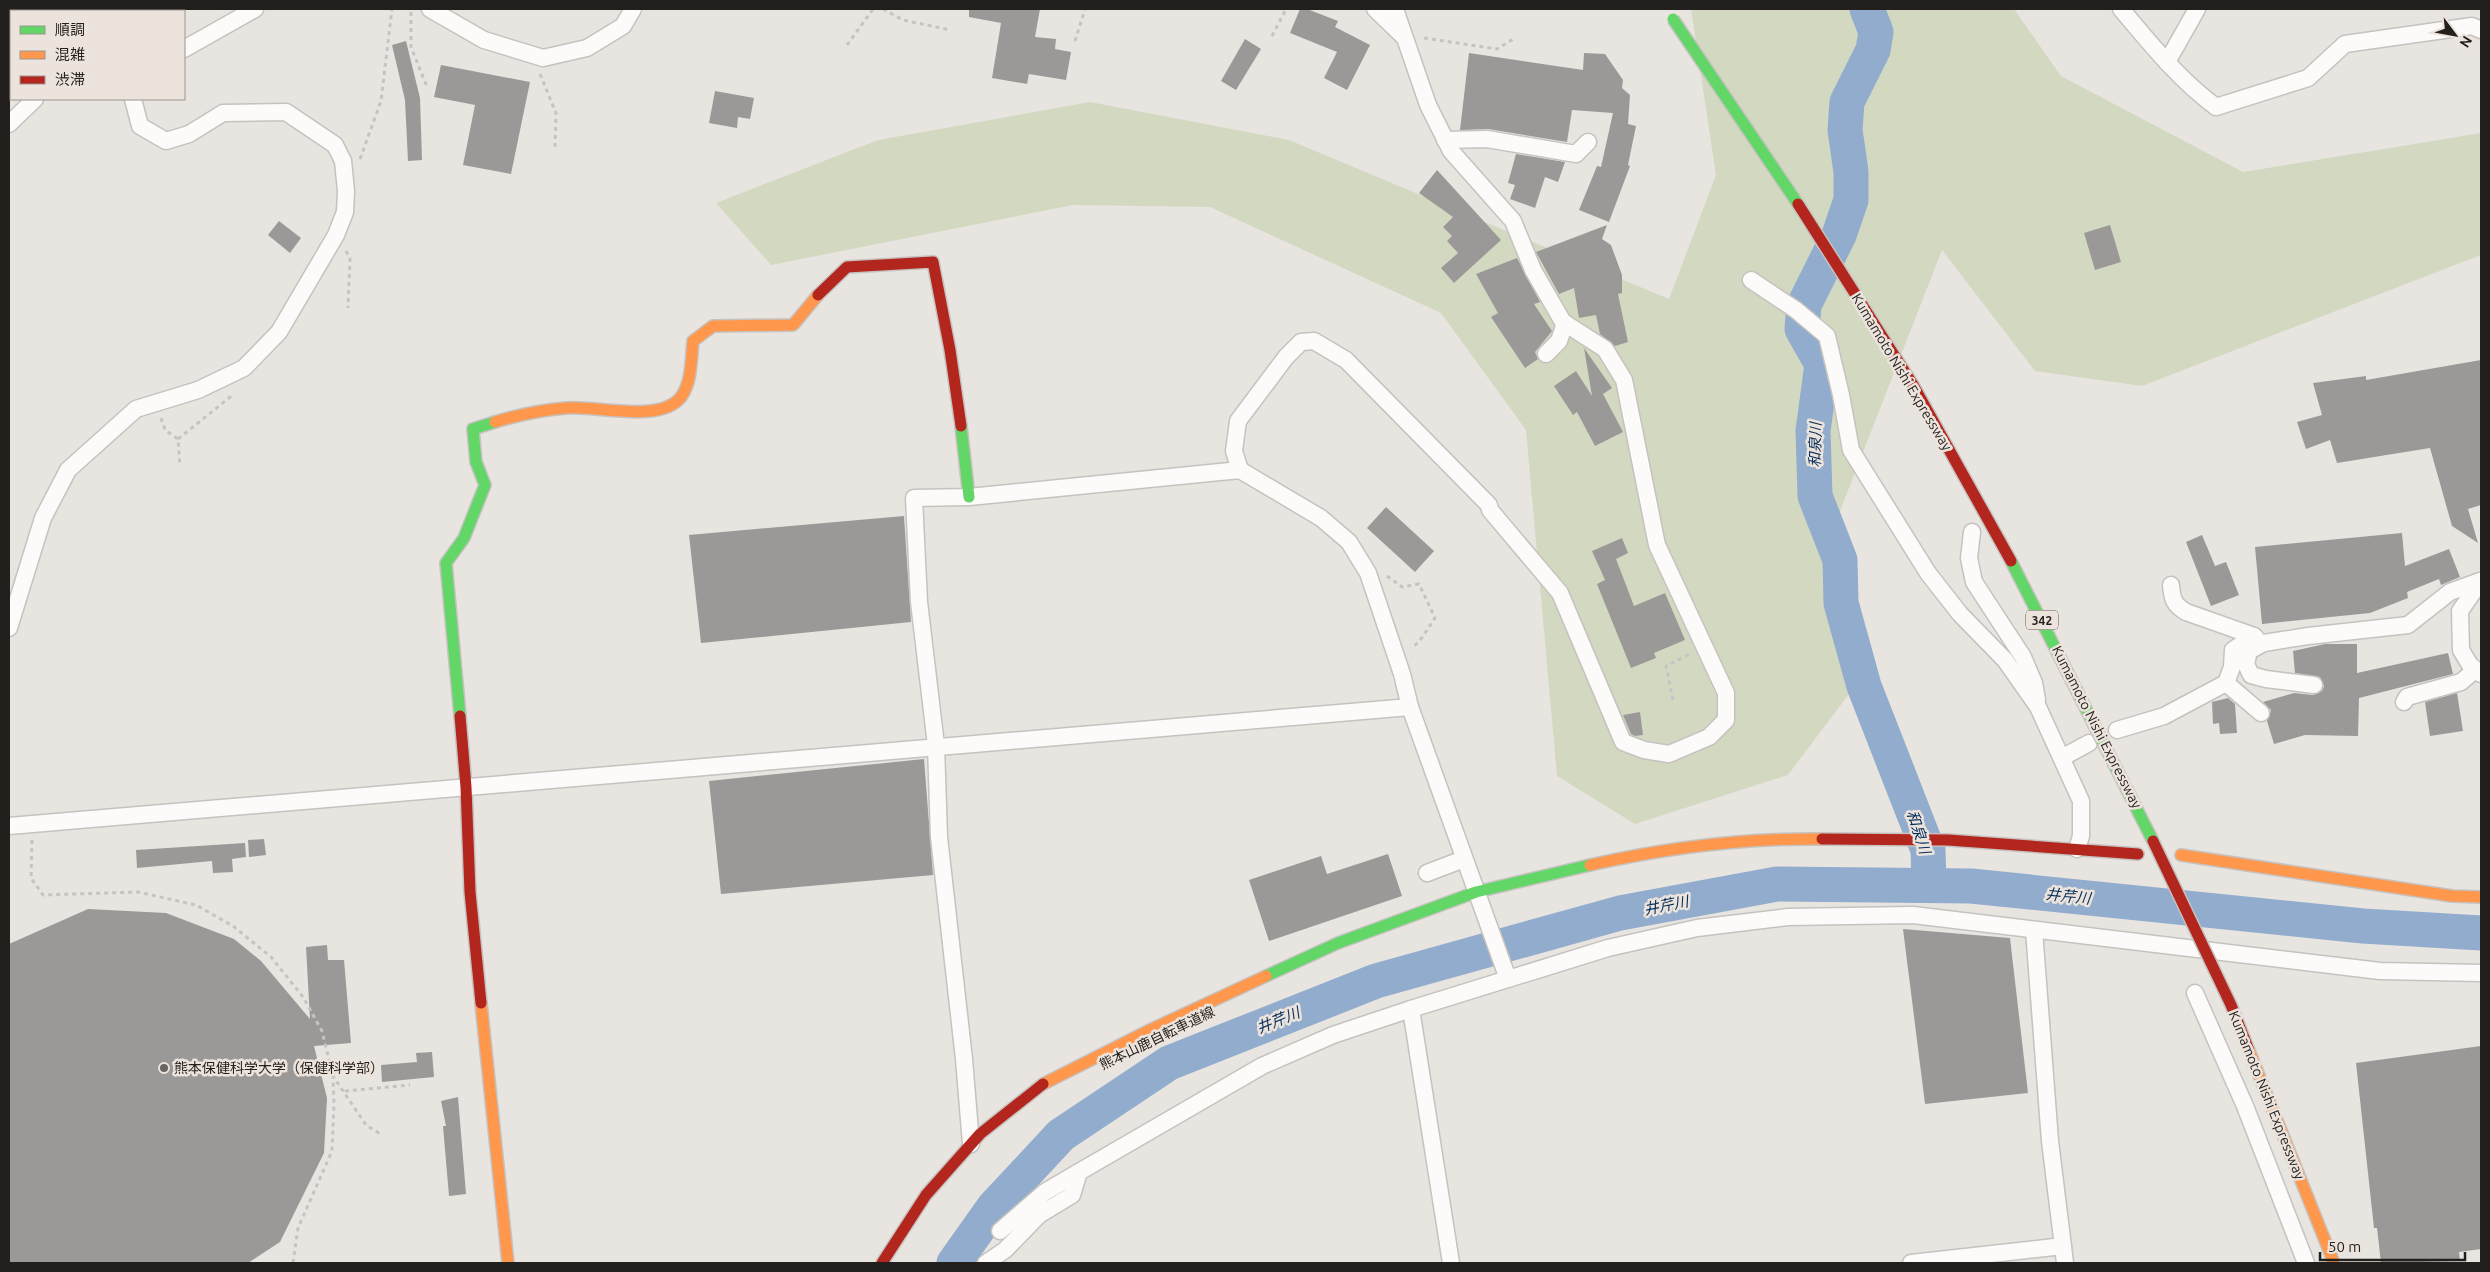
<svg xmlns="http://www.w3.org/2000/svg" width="2490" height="1272" viewBox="0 0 2490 1272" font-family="Ubuntu,'Noto Sans JP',sans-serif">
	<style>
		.green { fill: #d3d9c1 }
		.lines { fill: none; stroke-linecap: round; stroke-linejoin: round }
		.river { stroke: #91accd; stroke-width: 35 }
		.building { fill: #9b9998 }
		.street-casing { stroke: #c5c2bf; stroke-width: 19 }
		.fast-casing { stroke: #c5c2bf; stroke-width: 14 }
		.slow-casing { stroke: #c5c2bf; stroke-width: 14 }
		.jam-casing { stroke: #c5c2bf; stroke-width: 14 }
		.path { stroke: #c6c4c3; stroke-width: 3; stroke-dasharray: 4 4; stroke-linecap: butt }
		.street { stroke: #fcfbfa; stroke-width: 16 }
		.fast { stroke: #63d668; stroke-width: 11 }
		.slow { stroke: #ff974d; stroke-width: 11 }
		.jam { stroke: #b3261e; stroke-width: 11 }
		.fast-bridge-casing { stroke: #c5c2bf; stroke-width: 14; stroke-linecap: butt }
		.slow-bridge-casing { stroke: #c5c2bf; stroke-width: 14; stroke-linecap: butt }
		.jam-bridge-casing { stroke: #c5c2bf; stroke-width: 14; stroke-linecap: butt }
		.fast-bridge { stroke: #63d668; stroke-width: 11 }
		.slow-bridge { stroke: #ff974d; stroke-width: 11 }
		.jam-bridge { stroke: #b3261e; stroke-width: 11 }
		.poi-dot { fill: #676461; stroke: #ece3dc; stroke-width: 2 }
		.labels { text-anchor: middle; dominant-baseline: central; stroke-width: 5; stroke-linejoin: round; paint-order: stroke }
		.shield { fill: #ece3dc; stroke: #5f5a56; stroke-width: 1 }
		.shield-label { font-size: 12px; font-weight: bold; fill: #221f1c }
		.street-label { font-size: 14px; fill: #221f1c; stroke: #ece3dc }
		.poi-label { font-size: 14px; fill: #221f1c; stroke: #ece3dc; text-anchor: start }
		.water-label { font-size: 15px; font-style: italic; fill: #022d5a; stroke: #ece3dc }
	</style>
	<rect width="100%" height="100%" fill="#e8e4e0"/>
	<polygon class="green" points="1691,9 2014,9 2061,76 2243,172 2481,133 2481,255 2142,386 2035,371 1942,250 1824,552 1855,686 1788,775 1635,824 1557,776 1526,430 1441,313 1210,207 1073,205 771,265 716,203 878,140 1090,102 1289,140 1669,299 1716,175"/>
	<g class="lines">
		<g class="river">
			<polyline points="1867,9 1876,32 1873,50 1847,102 1845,130 1851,172 1851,200 1839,235 1804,305 1802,329 1822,364 1813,431 1815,496 1840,560 1841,603 1864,686 1928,850 1929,885"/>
			<polyline points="954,1263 993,1208 1061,1135 1169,1063 1376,981 1620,913 1777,884 1971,886 2363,926 2481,933"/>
		</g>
	</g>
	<g class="building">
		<polygon points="969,9 1040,9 1035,37 1056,39 1055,49 1071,52 1066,80 1029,74 1027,84 992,78 1001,23 969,17"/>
		<polygon points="1300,9 1307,9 1338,21 1335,27 1370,45 1347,90 1324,78 1337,52 1290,33"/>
		<polygon points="1245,39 1261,49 1236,90 1221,81"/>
		<polygon points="406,41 420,98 422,160 408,161 405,100 392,45"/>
		<polygon points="1469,53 1583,70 1584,53 1605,54 1623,80 1622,88 1630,95 1628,124 1636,126 1628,165 1630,166 1609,222 1579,210 1597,166 1601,167 1613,113 1572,110 1567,142 1488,129 1460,130"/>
		<polygon points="441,65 530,82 511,174 463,165 475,105 434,97"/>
		<polygon points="715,91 754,98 750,119 738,117 737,128 709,123"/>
		<polygon points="1516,154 1565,162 1558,182 1545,177 1535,208 1510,199 1515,185 1508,183"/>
		<polygon points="1437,170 1501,240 1454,283 1441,268 1458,253 1447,241 1452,236 1443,227 1453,217 1419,193"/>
		<polygon points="279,221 301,238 290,253 268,235"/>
		<polygon points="1607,225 1602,239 1611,245 1622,275 1622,293 1618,294 1628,342 1615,346 1600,334 1596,315 1579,318 1574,288 1559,294 1536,252"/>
		<polygon points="2110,225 2121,262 2095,270 2084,233"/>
		<polygon points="1517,258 1540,302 1534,304 1552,331 1535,352 1538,359 1525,368 1491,317 1498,313 1476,274"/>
		<polygon points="1584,348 1612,388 1603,394 1623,432 1595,446 1577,412 1573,415 1554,386 1576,371 1592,396"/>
		<polygon points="2481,360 2481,505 2468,509 2478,543 2452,526 2430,448 2337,463 2330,440 2306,449 2297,422 2322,415 2313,383 2366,376 2366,380"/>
		<polygon points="1386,507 1434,551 1415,572 1367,528"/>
		<polygon points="904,516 911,622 701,643 689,535"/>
		<polygon points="2402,533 2405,566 2449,549 2460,577 2441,585 2439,579 2407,592 2408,598 2370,613 2262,624 2255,547"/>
		<polygon points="2202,535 2215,566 2226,562 2239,595 2211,606 2186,542"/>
		<polygon points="1622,538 1628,553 1616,559 1634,606 1665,593 1685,640 1654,653 1656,658 1631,668 1597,584 1605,580 1592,551"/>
		<polygon points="2325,644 2357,644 2357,673 2448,653 2453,674 2359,698 2358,736 2305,735 2274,744 2267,721 2271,710 2263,702 2294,693 2313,695 2322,691 2324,686 2320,677 2295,673 2293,651"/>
		<polygon points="2457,693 2463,731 2430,736 2425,702"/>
		<polygon points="2228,698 2235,704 2237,733 2220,734 2219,723 2213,724 2212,702"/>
		<polygon points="1640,712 1643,735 1635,736 1631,734 1623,715"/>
		<polygon points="924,759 933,875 721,894 709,781"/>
		<polygon points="264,839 266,855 249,857 248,840"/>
		<polygon points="245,843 246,857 232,859 233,872 213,873 212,861 137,868 136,850"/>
		<polygon points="1388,854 1402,896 1269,941 1249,880 1321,856 1327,874"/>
		<polygon points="88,909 166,913 234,939 261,961 310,1019 306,947 327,945 328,960 344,960 351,1043 314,1046 327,1098 324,1153 280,1242 248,1263 9,1263 9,944"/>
		<polygon points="1903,929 2010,938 2028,1093 1925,1104"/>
		<polygon points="2481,1046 2481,1249 2459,1252 2460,1261 2381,1263 2377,1228 2374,1228 2356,1063"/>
		<polygon points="432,1052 434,1077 382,1082 381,1065 417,1062 416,1053"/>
		<polygon points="458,1097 466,1194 449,1196 443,1126 446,1126 441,1101"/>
	</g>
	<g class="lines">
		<defs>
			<g id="street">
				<polyline points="430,9 484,40 543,58 587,48 623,26 633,9"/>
				<polyline points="1375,9 1404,37"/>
				<path d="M 2121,9 C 2150,43 2179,80 2216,107 L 2308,78 L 2345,44 L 2472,26 L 2481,30"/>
				<polyline points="94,11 95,9"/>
				<polyline points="184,49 255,9"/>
				<polyline points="2167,62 2197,9"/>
				<polyline points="9,124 35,99"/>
				<polyline points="1445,140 1487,139 1576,154 1588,142"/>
				<polyline points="1751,280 1796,310 1827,336 1841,395 1851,450 1928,573 1960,614 2005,660 2038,707 2081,801 2081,836 2077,849"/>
				<polyline points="1546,354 1559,341 1565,323"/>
				<polyline points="1240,470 1234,451 1238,421 1286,357 1301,342 1314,341 1346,360 1489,505 1490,510 1560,593 1623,742 1644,750 1669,754 1709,737 1726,720 1726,693 1657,545 1624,380 1605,349 1563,322 1533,270 1513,221 1451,151 1428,105 1395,9"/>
				<polyline points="1972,532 1969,558 1974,582 2023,657 2034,683 2037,700"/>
				<polyline points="2481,581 2460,611 2461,650 2470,665 2481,674"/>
				<path d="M 2171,585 C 2172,599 2174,605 2186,612 L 2254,636"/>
				<polyline points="9,628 43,518 68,470 136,409 198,390 244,368 279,332 336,235 345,212 346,191 343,161 335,145 286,112 223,113 189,134 166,141 140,126 133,99"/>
				<polyline points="2226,683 2261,713"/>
				<polyline points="2314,685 2266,679 2251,675 2246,664 2249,651 2264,643 2308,636 2408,625 2450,592 2480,581"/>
				<polyline points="2404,702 2407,697 2461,682 2475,670"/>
				<polyline points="2117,730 2164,716 2226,683 2232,667 2233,650 2254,636 2256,638"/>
				<polyline points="2063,757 2089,743"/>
				<polyline points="9,826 1410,707"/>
				<polyline points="1427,873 1464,859"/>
				<polyline points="2034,930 2050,1141 2065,1263"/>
				<polyline points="2195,993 2245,1106 2306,1263"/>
				<polyline points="971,1144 964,1059 939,837 936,745 919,602 914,498 969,497 1240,470 1321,518 1349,542 1368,573 1402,674 1410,707 1508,979"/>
				<polyline points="1000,1231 1045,1192 1079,1172"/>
				<polyline points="986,1263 1005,1250 1039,1215 1072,1195 1079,1172 1262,1066 1333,1035 1411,1009"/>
				<polyline points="1451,1263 1411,1009 1608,948 1697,928 1788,917 1913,915 2380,971 2481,973"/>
				<polyline points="1911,1263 2063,1246"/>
			</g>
			<g id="fast">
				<polyline points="961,426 969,497"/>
				<polyline points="460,716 446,563 464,538 485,485 476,462 473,429 495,422"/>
				<polyline points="1266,976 1338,943 1476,892 1590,865"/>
			</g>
			<g id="slow">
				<path d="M 495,422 C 518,415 542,410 566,408 C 596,405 660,424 681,397 C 692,382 691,359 693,341 L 713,326 L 793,325 L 818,295"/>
				<polyline points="2181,855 2452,896 2481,897"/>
				<path d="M 1590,865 C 1665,848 1745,838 1822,839"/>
				<polyline points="481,1003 508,1263"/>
				<polyline points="1043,1084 1152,1029 1266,976"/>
			</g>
			<g id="jam">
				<polyline points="818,295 847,267 933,262 950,350 961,426"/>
				<polyline points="460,716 466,787 470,892 481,1003"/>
				<polyline points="1822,839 1948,840 2138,854"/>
				<polyline points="882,1263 926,1195 980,1134 1043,1084"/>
			</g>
		</defs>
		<use href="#street" class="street-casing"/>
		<use href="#fast" class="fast-casing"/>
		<use href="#slow" class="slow-casing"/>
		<use href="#jam" class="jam-casing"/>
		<g class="path">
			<polyline points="883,9 903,20 950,30"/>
			<polyline points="411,12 411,47 427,87"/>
			<polyline points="1272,36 1286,9"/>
			<polyline points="1424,38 1497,49 1515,38"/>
			<polyline points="1075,41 1085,9"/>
			<polyline points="847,45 873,9"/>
			<polyline points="540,74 556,113 555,148"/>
			<polyline points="360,159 381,101 392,9"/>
			<polyline points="346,251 350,258 348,308"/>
			<polyline points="161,418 165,430 178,439 180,466"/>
			<polyline points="178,439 234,394"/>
			<polyline points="1387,576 1402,587 1419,584 1435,618 1419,642 1411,648"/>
			<polyline points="1673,700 1666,666 1690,654"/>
			<polyline points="32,840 31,878 43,895 138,892 196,905 233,926 271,957 303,997 322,1031 333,1076 366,1125 382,1135"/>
			<polyline points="345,1091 410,1085"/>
			<polyline points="293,1263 298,1228 332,1151 334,1104 333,1077"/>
		</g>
		<use href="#street" class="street"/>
		<use href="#fast" class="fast"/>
		<use href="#slow" class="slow"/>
		<use href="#jam" class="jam"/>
		<defs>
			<g id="fast-bridge">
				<polyline points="1673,19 1798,204"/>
				<polyline points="2011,561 2153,841"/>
			</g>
			<polyline id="slow-bridge" points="2248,1048 2334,1263"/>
			<g id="jam-bridge">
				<polyline points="1798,204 1913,385 2011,561"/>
				<polyline points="2153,841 2231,1005 2248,1048"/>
			</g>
		</defs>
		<use href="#fast-bridge" class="fast-bridge-casing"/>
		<use href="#slow-bridge" class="slow-bridge-casing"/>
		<use href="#jam-bridge" class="jam-bridge-casing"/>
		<use href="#fast-bridge" class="fast-bridge"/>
		<use href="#slow-bridge" class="slow-bridge"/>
		<use href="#jam-bridge" class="jam-bridge"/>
	</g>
	<circle class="poi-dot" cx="164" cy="1068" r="5"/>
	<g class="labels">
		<rect class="shield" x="2026" y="610.5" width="32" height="19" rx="4"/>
		<g class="shield-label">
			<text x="2042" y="620">342</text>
		</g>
		<g class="street-label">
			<text transform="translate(1902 372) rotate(59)">Kumamoto Nishi Expressway</text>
			<text transform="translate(2097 727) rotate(63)">Kumamoto Nishi Expressway</text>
			<text transform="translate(1157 1038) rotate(-26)">熊本山鹿自転車道線</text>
			<text transform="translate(2267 1095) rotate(68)">Kumamoto Nishi Expressway</text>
		</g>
		<g class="poi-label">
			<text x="174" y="1068">熊本保健科学大学（保健科学部）</text>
		</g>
		<g class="water-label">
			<text transform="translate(1815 445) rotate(-89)">和泉川</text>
			<text transform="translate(1919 832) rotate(72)">和泉川</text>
			<text transform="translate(2068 896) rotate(6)">井芹川</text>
			<text transform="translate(1666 905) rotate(-11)">井芹川</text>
			<text transform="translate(1278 1020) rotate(-22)">井芹川</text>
		</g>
	</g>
	<rect width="2490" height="1272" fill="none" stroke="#221f1c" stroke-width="20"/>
	<rect x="10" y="10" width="175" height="90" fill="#ece3dc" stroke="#9b958f"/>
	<rect x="20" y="26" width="25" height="8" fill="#63d668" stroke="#9b958f"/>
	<text x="55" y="35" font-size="15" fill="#221f1c">順調</text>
	<rect x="20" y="51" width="25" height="8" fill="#ff974d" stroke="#9b958f"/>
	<text x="55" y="60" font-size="15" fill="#221f1c">混雑</text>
	<rect x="20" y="76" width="25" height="8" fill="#b3261e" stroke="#9b958f"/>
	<text x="55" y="85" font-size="15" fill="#221f1c">渋滞</text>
	<g transform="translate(2455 35) rotate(122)" stroke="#ece3dc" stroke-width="4" paint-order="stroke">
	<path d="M0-4L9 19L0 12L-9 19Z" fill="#221f1c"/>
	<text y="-8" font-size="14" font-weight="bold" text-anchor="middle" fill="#221f1c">N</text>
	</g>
	<path d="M2320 1252v8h145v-8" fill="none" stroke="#221f1c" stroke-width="2.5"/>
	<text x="2328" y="1252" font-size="15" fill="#221f1c" stroke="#ece3dc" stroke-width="4" paint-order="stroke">50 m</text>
</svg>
